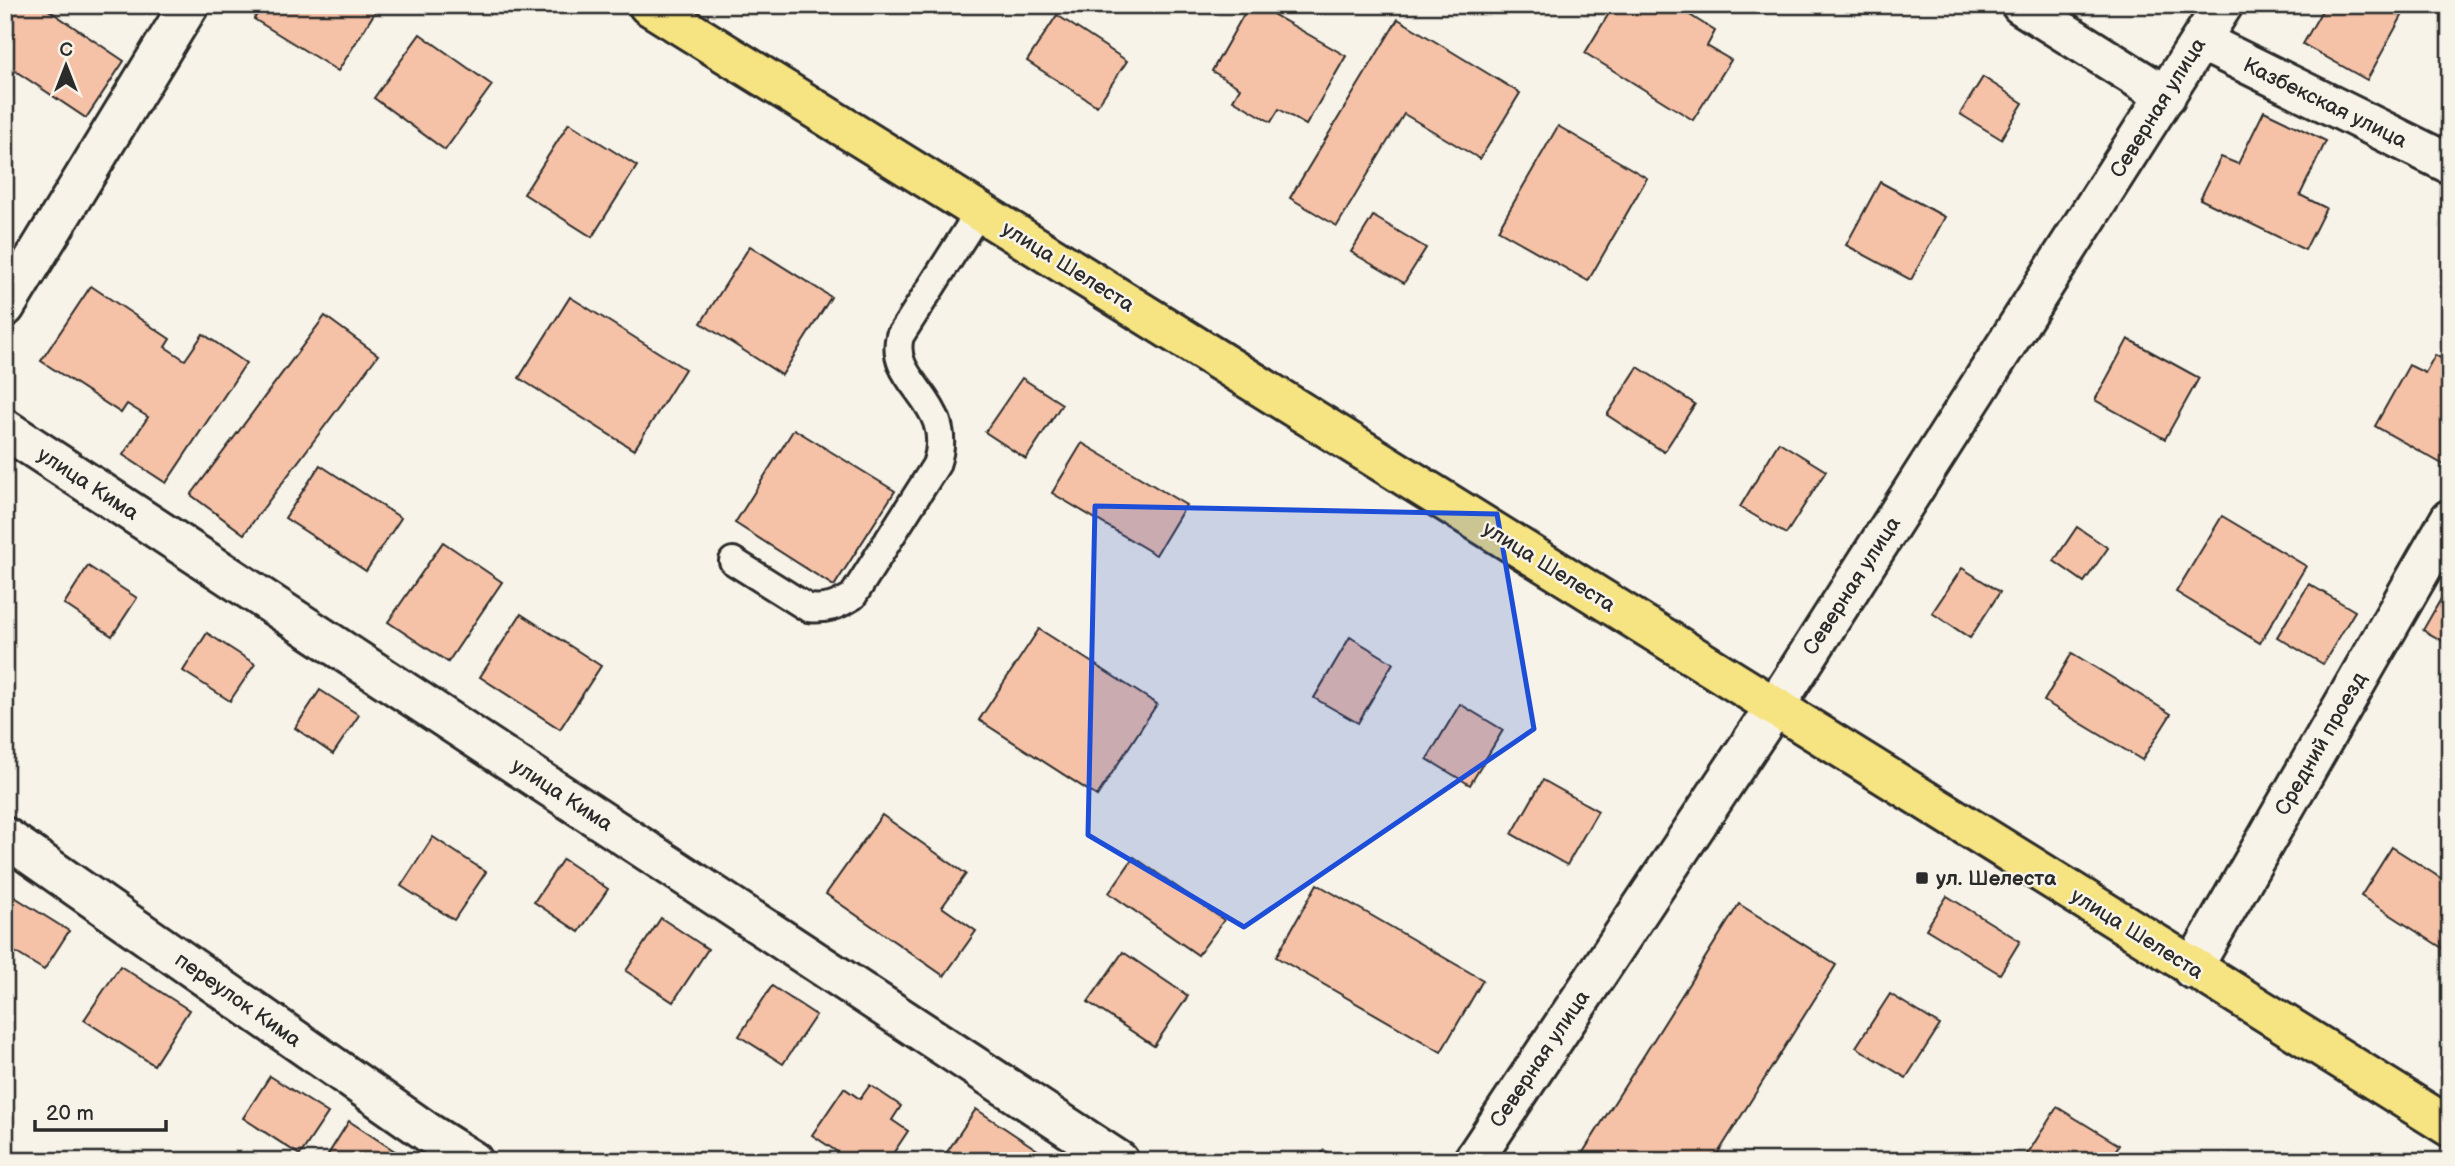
<svg xmlns="http://www.w3.org/2000/svg" width="2455" height="1166" viewBox="0 0 2455 1166" font-family="'Balsamiq Sans',sans-serif">
	<style>
		.building { fill: #f6c2a7; stroke: #2b2b2b; stroke-width: 2 }
		.lines { fill: none; stroke-linecap: round; stroke-linejoin: round }
		.service-casing { stroke: #2b2b2b; stroke-width: 32 }
		.minor-casing { stroke: #2b2b2b; stroke-width: 44 }
		.primary-casing { stroke: #2b2b2b; stroke-width: 44 }
		.service { stroke: #f7f3e8; stroke-width: 26 }
		.minor { stroke: #f7f3e8; stroke-width: 38 }
		.primary { stroke: #f6e381; stroke-width: 38 }
		.marked { fill: #1d4ed8; fill-opacity: 0.2; stroke: #1d4ed8; stroke-width: 5; stroke-linejoin: round }
		.poi-dot { fill: #2b2b2b; stroke: #f7f3e8; stroke-width: 2.5 }
		.labels { text-anchor: middle; dominant-baseline: central; stroke-width: 5; stroke-linejoin: round; paint-order: stroke }
		.street-label { font-size: 21px; fill: #2b2b2b; stroke: #f7f3e8 }
		.poi-label { font-size: 21px; font-weight: bold; fill: #2b2b2b; stroke: #f7f3e8; text-anchor: start }
	</style>
	<rect width="100%" height="100%" fill="#f7f3e8"/>
	<filter id="ink" filterUnits="userSpaceOnUse"><feTurbulence type="fractalNoise" baseFrequency=".0143" numOctaves="2"/><feDisplacementMap in="SourceGraphic" scale="14" xChannelSelector="R" yChannelSelector="G"/><feConvolveMatrix kernelMatrix="1 2 1 2 8 2 1 2 1" color-interpolation-filters="sRGB"/></filter>
	<g filter="url(#ink)">
		<g class="building">
			<polygon points="5,5 41,5 124,61 86,118 5,64"/>
			<polygon points="263,5 370,5 377,9 338,71 254,19"/>
			<polygon points="1249,5 1257,5 1346,56 1306,125 1279,109 1271,122 1233,100 1240,88 1212,71"/>
			<polygon points="1614,5 1674,5 1715,31 1707,46 1731,60 1693,120 1585,53"/>
			<polygon points="2325,5 2408,5 2367,80 2303,44"/>
			<polygon points="1057,15 1127,61 1097,106 1027,61"/>
			<polygon points="1398,19 1520,93 1480,159 1404,114 1337,226 1290,198"/>
			<polygon points="420,34 492,85 445,150 374,98"/>
			<polygon points="1983,77 2023,103 2001,139 1960,114"/>
			<polygon points="2264,111 2326,141 2300,195 2326,208 2305,250 2200,199 2221,157 2238,164"/>
			<polygon points="569,123 637,166 592,237 524,194"/>
			<polygon points="1558,126 1647,178 1588,281 1498,230"/>
			<polygon points="1880,182 1945,217 1911,280 1846,245"/>
			<polygon points="1373,216 1426,248 1404,283 1351,252"/>
			<polygon points="750,246 831,297 782,375 701,323"/>
			<polygon points="91,286 170,339 165,347 185,360 203,334 246,363 166,483 123,455 148,417 127,404 121,413 41,361"/>
			<polygon points="570,297 685,369 634,450 519,378"/>
			<polygon points="325,316 378,355 244,534 191,495"/>
			<polygon points="2128,339 2199,378 2165,439 2095,400"/>
			<polygon points="2435,355 2450,363 2450,455 2444,465 2375,426 2409,365 2425,373"/>
			<polygon points="1638,367 1695,404 1664,452 1607,415"/>
			<polygon points="1022,378 1062,404 1026,459 985,432"/>
			<polygon points="794,429 895,491 834,586 735,523"/>
			<polygon points="1779,442 1826,471 1786,534 1740,507"/>
			<polygon points="1082,443 1186,505 1156,555 1052,493"/>
			<polygon points="320,465 401,518 366,571 285,518"/>
			<polygon points="2222,516 2306,566 2260,643 2176,592"/>
			<polygon points="2077,527 2108,548 2084,582 2054,561"/>
			<polygon points="443,542 502,582 448,662 388,622"/>
			<polygon points="88,566 137,598 112,636 64,604"/>
			<polygon points="1962,568 2000,592 1970,638 1932,613"/>
			<polygon points="2309,584 2355,611 2323,664 2277,637"/>
			<polygon points="2449,585 2450,586 2450,645 2423,630"/>
			<polygon points="521,614 601,666 560,729 480,677"/>
			<polygon points="1039,629 1157,704 1097,796 979,720"/>
			<polygon points="207,633 255,664 230,701 183,671"/>
			<polygon points="1350,637 1393,663 1358,723 1314,698"/>
			<polygon points="2072,653 2171,714 2142,760 2044,701"/>
			<polygon points="320,690 359,715 333,754 295,728"/>
			<polygon points="1460,704 1503,730 1470,785 1427,759"/>
			<polygon points="1543,780 1598,811 1567,865 1512,834"/>
			<polygon points="882,815 966,874 942,907 976,931 944,976 826,894"/>
			<polygon points="433,837 486,872 454,920 401,886"/>
			<polygon points="2392,847 2450,884 2450,953 2361,896"/>
			<polygon points="1134,857 1224,920 1198,955 1109,893"/>
			<polygon points="563,859 608,889 579,932 534,902"/>
			<polygon points="1317,884 1483,980 1441,1052 1276,957"/>
			<polygon points="5,891 69,931 44,970 5,946"/>
			<polygon points="1947,896 2020,941 2000,974 1926,929"/>
			<polygon points="1739,904 1836,965 1713,1161 1593,1161 1582,1154"/>
			<polygon points="661,918 708,949 673,1002 626,971"/>
			<polygon points="1123,952 1188,996 1154,1046 1088,1002"/>
			<polygon points="120,966 189,1010 154,1065 84,1020"/>
			<polygon points="772,986 816,1015 783,1064 739,1036"/>
			<polygon points="1890,994 1940,1025 1906,1078 1856,1047"/>
			<polygon points="270,1076 328,1113 300,1155 243,1118"/>
			<polygon points="870,1085 901,1106 892,1120 908,1131 888,1161 851,1161 812,1135 844,1088 860,1099"/>
			<polygon points="2057,1107 2119,1145 2109,1161 2023,1161"/>
			<polygon points="976,1109 1054,1161 947,1161 943,1158"/>
			<polygon points="349,1121 410,1161 324,1161"/>
			<polygon points="1324,1150 1341,1161 1316,1161"/>
		</g>
		<g class="lines">
			<defs>
				<path id="service" d="M 733,561 L 808,608 C 827,610 837,606 853,596 L 936,465 C 958,401 887,384 900,336 L 979,212"/>
				<g id="minor">
					<polyline points="2021,5 2166,96"/>
					<polyline points="2201,41 2450,164"/>
					<polyline points="5,307 189,5"/>
					<polyline points="5,429 1119,1161"/>
					<polyline points="5,837 430,1134 473,1161"/>
					<polyline points="2192,969 2450,519"/>
					<polyline points="1473,1161 1774,708 2223,5"/>
				</g>
				<polyline id="primary" points="648,5 2450,1127"/>
			</defs>
			<use href="#service" class="service-casing"/>
			<use href="#minor" class="minor-casing"/>
			<use href="#primary" class="primary-casing"/>
			<use href="#service" class="service"/>
			<use href="#minor" class="minor"/>
			<use href="#primary" class="primary"/>
		</g>
	</g>
	<path class="marked" d="M 1095,506 L 1497,514 L 1534,729 L 1244,927 L 1088,835 Z"/>
	<rect class="poi-dot" x="1915" y="871" width="14" height="14" rx="3.5"/>
	<g class="labels">
		<g class="street-label">
			<text transform="translate(2325 103) rotate(26)">Казбекская улица</text>
			<text transform="translate(2158 108) rotate(-58)">Северная улица</text>
			<text transform="translate(1068 267) rotate(32)">улица Шелеста</text>
			<text transform="translate(88 484) rotate(33)">улица Кима</text>
			<text transform="translate(1549 567) rotate(32)">улица Шелеста</text>
			<text transform="translate(1852 586) rotate(-57)">Северная улица</text>
			<text transform="translate(2321 744) rotate(-60)">Средний проезд</text>
			<text transform="translate(562 795) rotate(33)">улица Кима</text>
			<text transform="translate(2137 934) rotate(32)">улица Шелеста</text>
			<text transform="translate(238 1000) rotate(35)">переулок Кима</text>
			<text transform="translate(1540 1059) rotate(-56)">Северная улица</text>
		</g>
		<g class="poi-label">
			<text x="1936" y="878">ул. Шелеста</text>
		</g>
	</g>
	<rect width="2455" height="1166" fill="none" stroke="#f7f3e8" stroke-width="28"/>
	<rect x="14" y="14" width="2427" height="1138" fill="none" stroke="#2b2b2b" stroke-width="2.5" filter="url(#ink)"/>
	<g transform="translate(66 66)" stroke="#f7f3e8" stroke-width="5" paint-order="stroke">
	<path d="M0-5L12 26L0 18L-12 26Z" fill="#2b2b2b"/>
	<text y="-10" font-size="19" font-weight="bold" text-anchor="middle" fill="#2b2b2b">С</text>
	</g>
	<path d="M35 1120v10h131v-10" fill="none" stroke="#2b2b2b" stroke-width="3.5"/>
	<text x="46" y="1120" font-size="21" fill="#2b2b2b" stroke="#f7f3e8" stroke-width="5" paint-order="stroke">20 m</text>
</svg>
